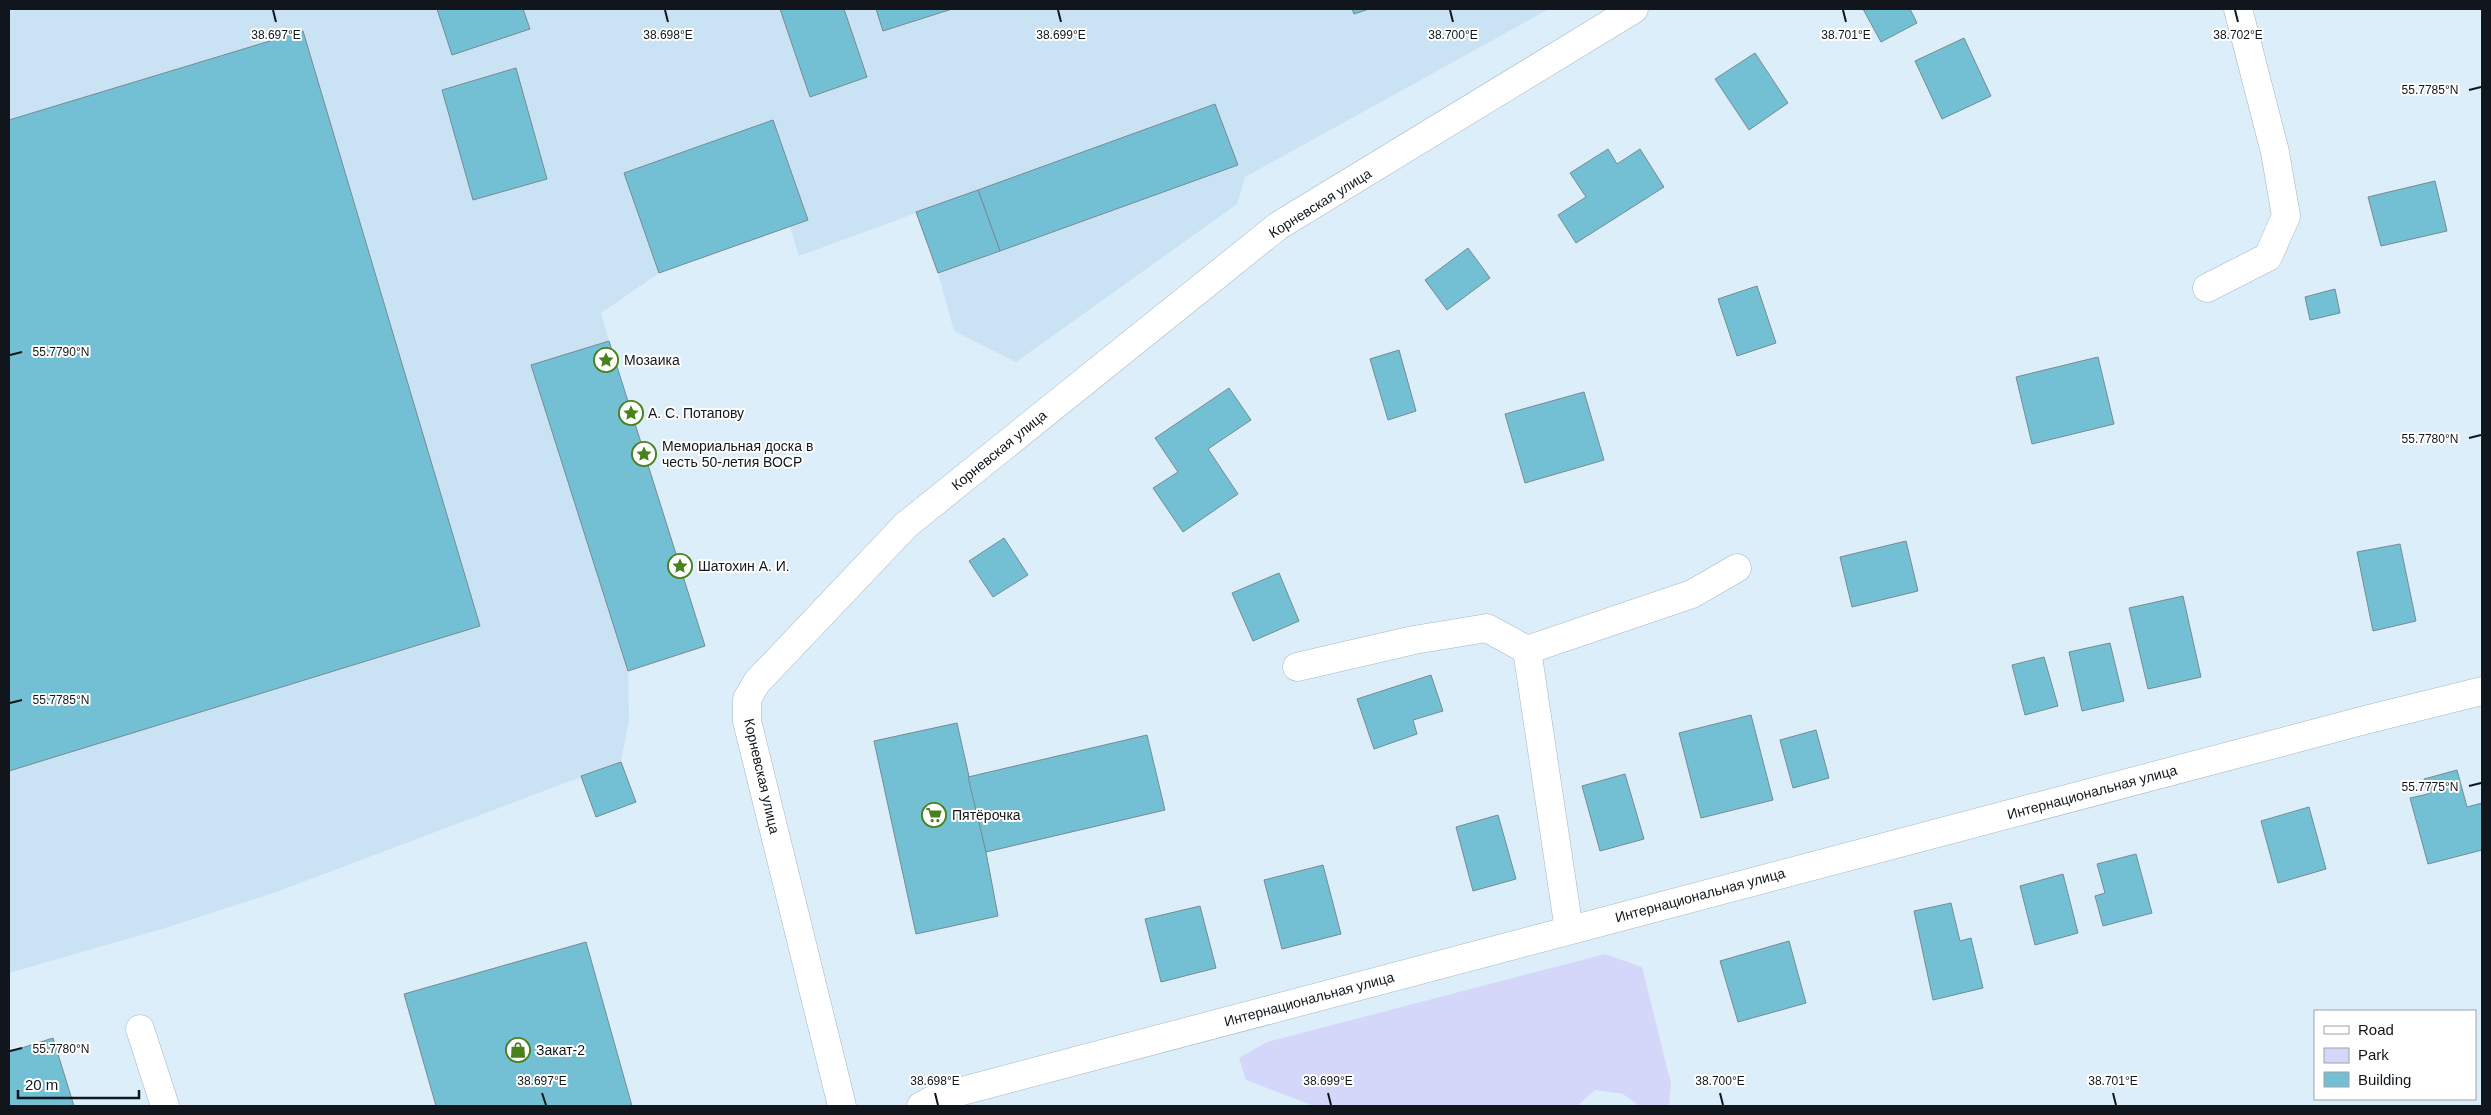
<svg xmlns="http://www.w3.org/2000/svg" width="2491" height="1115" viewBox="0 0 2491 1115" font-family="Helvetica,sans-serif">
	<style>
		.built { fill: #c9e2f4 }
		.green { fill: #d4d7fa }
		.building { fill: #73c0d5; stroke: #768b91 }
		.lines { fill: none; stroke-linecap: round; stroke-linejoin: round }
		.minor-casing { stroke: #a5b6c2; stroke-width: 29 }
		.minor { stroke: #fff; stroke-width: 28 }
		.ticks { fill: none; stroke: #10161b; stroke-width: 2 }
		.labels { text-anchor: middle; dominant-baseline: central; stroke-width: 4; stroke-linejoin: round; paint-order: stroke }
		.street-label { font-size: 14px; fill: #10161b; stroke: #fff }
		.poi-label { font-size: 14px; fill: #10161b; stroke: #fff; text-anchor: start }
		.ticks-label { font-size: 12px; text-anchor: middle; fill: #10161b; stroke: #fff; stroke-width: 4; stroke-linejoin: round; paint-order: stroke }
	</style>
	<rect width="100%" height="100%" fill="#ddeefb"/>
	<polygon class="built" points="9,9 1549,9 1245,177 1237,204 1016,362 954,331 938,273 916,213 799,256 790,227 659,273 601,313 609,341 628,671 629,720 621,762 636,802 596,817 581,777 276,892 165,928 9,973"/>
	<polygon class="green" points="1605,954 1642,967 1671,1084 1669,1106 1640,1106 1623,1094 1595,1090 1577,1106 1314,1106 1246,1080 1239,1058 1267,1042"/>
	<g class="building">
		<polygon points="437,9 523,9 530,29 452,55"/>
		<polygon points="780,9 844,9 867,77 810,97"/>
		<polygon points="876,9 952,9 883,31"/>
		<polygon points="1352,9 1369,9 1354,14"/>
		<polygon points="1863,9 1910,9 1917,23 1881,42"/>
		<polygon points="303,31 480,626 9,771 9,120"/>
		<polygon points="1964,38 1991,96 1942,119 1915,61"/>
		<polygon points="1755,53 1788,103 1749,130 1715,79"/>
		<polygon points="516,68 547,179 473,200 442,90"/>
		<polygon points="1215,104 1238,165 1000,251 978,190"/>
		<polygon points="773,120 808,220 659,273 624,173"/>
		<polygon points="1608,149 1617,164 1640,149 1664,187 1576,243 1558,215 1586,197 1570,173"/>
		<polygon points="2435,181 2447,231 2381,246 2368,197"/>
		<polygon points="978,190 1000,251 938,273 916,212"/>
		<polygon points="1468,248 1490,278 1447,310 1425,280"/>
		<polygon points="1757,286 1776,343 1737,356 1718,299"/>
		<polygon points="2335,289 2340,313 2310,320 2305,297"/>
		<polygon points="609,341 705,646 628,671 531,365"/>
		<polygon points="1399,350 1416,411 1388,420 1370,359"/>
		<polygon points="2098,357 2114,424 2032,444 2016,377"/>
		<polygon points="1229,388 1251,420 1208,449 1238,494 1183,532 1153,488 1178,472 1155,438"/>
		<polygon points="1584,392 1604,460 1525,483 1505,414"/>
		<polygon points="1004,538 1028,575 993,597 969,561"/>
		<polygon points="1906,541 1918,591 1852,607 1840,557"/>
		<polygon points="2400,544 2416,621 2373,631 2357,552"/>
		<polygon points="1279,573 1299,621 1253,641 1232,593"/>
		<polygon points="2183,596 2201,677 2148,689 2129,608"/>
		<polygon points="2110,643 2124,701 2082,711 2069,652"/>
		<polygon points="2044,657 2058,706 2025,715 2012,665"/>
		<polygon points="1431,675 1443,711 1413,720 1417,734 1374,749 1357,699"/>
		<polygon points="1751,715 1773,800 1701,818 1679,733"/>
		<polygon points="957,723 986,852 998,916 916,934 874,741"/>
		<polygon points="1816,730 1829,778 1793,788 1780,740"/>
		<polygon points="1147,735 1165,810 986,852 968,777"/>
		<polygon points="621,762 636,802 596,817 581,776"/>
		<polygon points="2457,770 2467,807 2482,803 2482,850 2428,864 2410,798 2428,794 2424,779"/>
		<polygon points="1625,774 1644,839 1600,851 1582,786"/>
		<polygon points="2309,807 2326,869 2278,883 2261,821"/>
		<polygon points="1498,815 1516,879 1473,891 1456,827"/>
		<polygon points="2136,854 2152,913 2103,926 2095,896 2105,893 2097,864"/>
		<polygon points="1323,865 1341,934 1282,949 1264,880"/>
		<polygon points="2063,874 2078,933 2035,945 2020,886"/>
		<polygon points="1951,903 1960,941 1971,938 1983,988 1933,1000 1914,911"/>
		<polygon points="1200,906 1216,968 1161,982 1145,919"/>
		<polygon points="1789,941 1806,1003 1738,1022 1720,961"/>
		<polygon points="586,942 632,1106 436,1106 404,994"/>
		<polygon points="53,1038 74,1106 9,1106 9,1052"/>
	</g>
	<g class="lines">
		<defs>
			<g id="minor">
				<polyline points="2207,288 2268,257 2286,216 2275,152 2238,9"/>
				<polyline points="1297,667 1414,640 1487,628 1527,650"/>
				<polyline points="1569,930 1527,650 1692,594 1737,568"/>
				<polyline points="140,1029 165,1106"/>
				<polyline points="842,1106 747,721 747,699 757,682 906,525 1278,226 1634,9"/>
				<polyline points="921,1106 936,1098 2369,719 2482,691"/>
			</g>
		</defs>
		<use href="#minor" class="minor-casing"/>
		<use href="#minor" class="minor"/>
	</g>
	<path class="ticks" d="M 273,10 L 276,22M 665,10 L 668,22M 1058,10 L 1061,22M 1450,10 L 1453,22M 1843,10 L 1846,22M 2235,10 L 2238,22M 2469,90 L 2481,87M 10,355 L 22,352M 2469,438 L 2481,435M 10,703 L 22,700M 2469,786 L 2481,783M 10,1051 L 22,1048M 542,1093 L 546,1105M 935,1093 L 938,1105M 1328,1093 L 1331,1105M 1720,1093 L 1723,1105M 2113,1093 L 2116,1105"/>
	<defs>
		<symbol id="sight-ring" viewBox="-11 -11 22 22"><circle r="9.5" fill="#fff" stroke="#49821d" stroke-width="1.5"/><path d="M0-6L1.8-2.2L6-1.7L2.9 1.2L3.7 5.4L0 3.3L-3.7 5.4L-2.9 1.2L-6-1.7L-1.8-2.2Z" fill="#49821d"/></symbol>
		<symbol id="supermarket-ring" viewBox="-11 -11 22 22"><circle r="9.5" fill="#fff" stroke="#49821d" stroke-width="1.5"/><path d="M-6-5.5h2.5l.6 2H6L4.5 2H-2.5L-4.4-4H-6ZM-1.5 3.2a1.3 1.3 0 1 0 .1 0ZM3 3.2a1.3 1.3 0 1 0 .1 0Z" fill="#49821d"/></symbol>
		<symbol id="shop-ring" viewBox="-11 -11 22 22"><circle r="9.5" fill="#fff" stroke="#49821d" stroke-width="1.5"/><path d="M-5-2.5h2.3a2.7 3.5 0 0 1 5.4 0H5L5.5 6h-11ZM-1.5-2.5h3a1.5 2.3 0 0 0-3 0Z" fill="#49821d"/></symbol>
	</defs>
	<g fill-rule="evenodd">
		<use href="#sight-ring" x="592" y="346" width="28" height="28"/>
		<use href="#sight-ring" x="617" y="399" width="28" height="28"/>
		<use href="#sight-ring" x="630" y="440" width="28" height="28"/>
		<use href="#sight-ring" x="666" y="552" width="28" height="28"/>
		<use href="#supermarket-ring" x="920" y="801" width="28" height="28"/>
		<use href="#shop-ring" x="504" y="1036" width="28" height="28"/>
	</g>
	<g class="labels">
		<g class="street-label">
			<text transform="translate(1320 203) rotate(-32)">Корневская улица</text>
			<text transform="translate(999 450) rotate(-39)">Корневская улица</text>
			<text transform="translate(762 776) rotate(77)">Корневская улица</text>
			<text transform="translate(2092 792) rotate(-15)">Интернациональная улица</text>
			<text transform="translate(1700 895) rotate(-15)">Интернациональная улица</text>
			<text transform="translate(1309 999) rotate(-15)">Интернациональная улица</text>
		</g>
		<g class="poi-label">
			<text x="624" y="360">Мозаика</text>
			<text x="648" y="413">А. С. Потапову</text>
			<text x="662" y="446">Мемориальная доска в<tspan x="662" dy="16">честь 50-летия ВОСР</tspan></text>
			<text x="698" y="566">Шатохин А. И.</text>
			<text x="952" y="815">Пятёрочка</text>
			<text x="536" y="1050">Закат-2</text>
		</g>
	</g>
	<g class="ticks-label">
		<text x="1453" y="39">38.700°E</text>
		<text x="2238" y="39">38.702°E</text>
		<text x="276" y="39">38.697°E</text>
		<text x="668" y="39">38.698°E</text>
		<text x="1061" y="39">38.699°E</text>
		<text x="1846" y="39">38.701°E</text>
		<text x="2430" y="94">55.7785°N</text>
		<text x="61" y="356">55.7790°N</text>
		<text x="2430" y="443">55.7780°N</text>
		<text x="61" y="704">55.7785°N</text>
		<text x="2430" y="791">55.7775°N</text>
		<text x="61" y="1053">55.7780°N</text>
		<text x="542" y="1085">38.697°E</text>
		<text x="935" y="1085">38.698°E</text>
		<text x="1328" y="1085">38.699°E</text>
		<text x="1720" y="1085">38.700°E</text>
		<text x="2113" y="1085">38.701°E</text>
	</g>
	<rect width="2491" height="1115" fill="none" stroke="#10161b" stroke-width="20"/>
	<rect x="2314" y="1010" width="162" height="90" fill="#ffffff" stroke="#9fa2a4"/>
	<rect x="2324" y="1026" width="25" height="8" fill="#ffffff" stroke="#9fa2a4"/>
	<text x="2358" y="1035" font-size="15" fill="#10161b">Road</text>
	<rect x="2324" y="1048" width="25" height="15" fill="#d4d7fa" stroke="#9fa2a4"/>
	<text x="2358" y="1060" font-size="15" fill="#10161b">Park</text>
	<rect x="2324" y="1072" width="25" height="15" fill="#73c0d5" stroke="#9fa2a4"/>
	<text x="2358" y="1085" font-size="15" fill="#10161b">Building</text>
	<path d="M18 1090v8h121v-8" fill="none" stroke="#10161b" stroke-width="2.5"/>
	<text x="25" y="1090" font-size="15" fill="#10161b" stroke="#ffffff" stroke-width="4" paint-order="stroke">20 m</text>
</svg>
